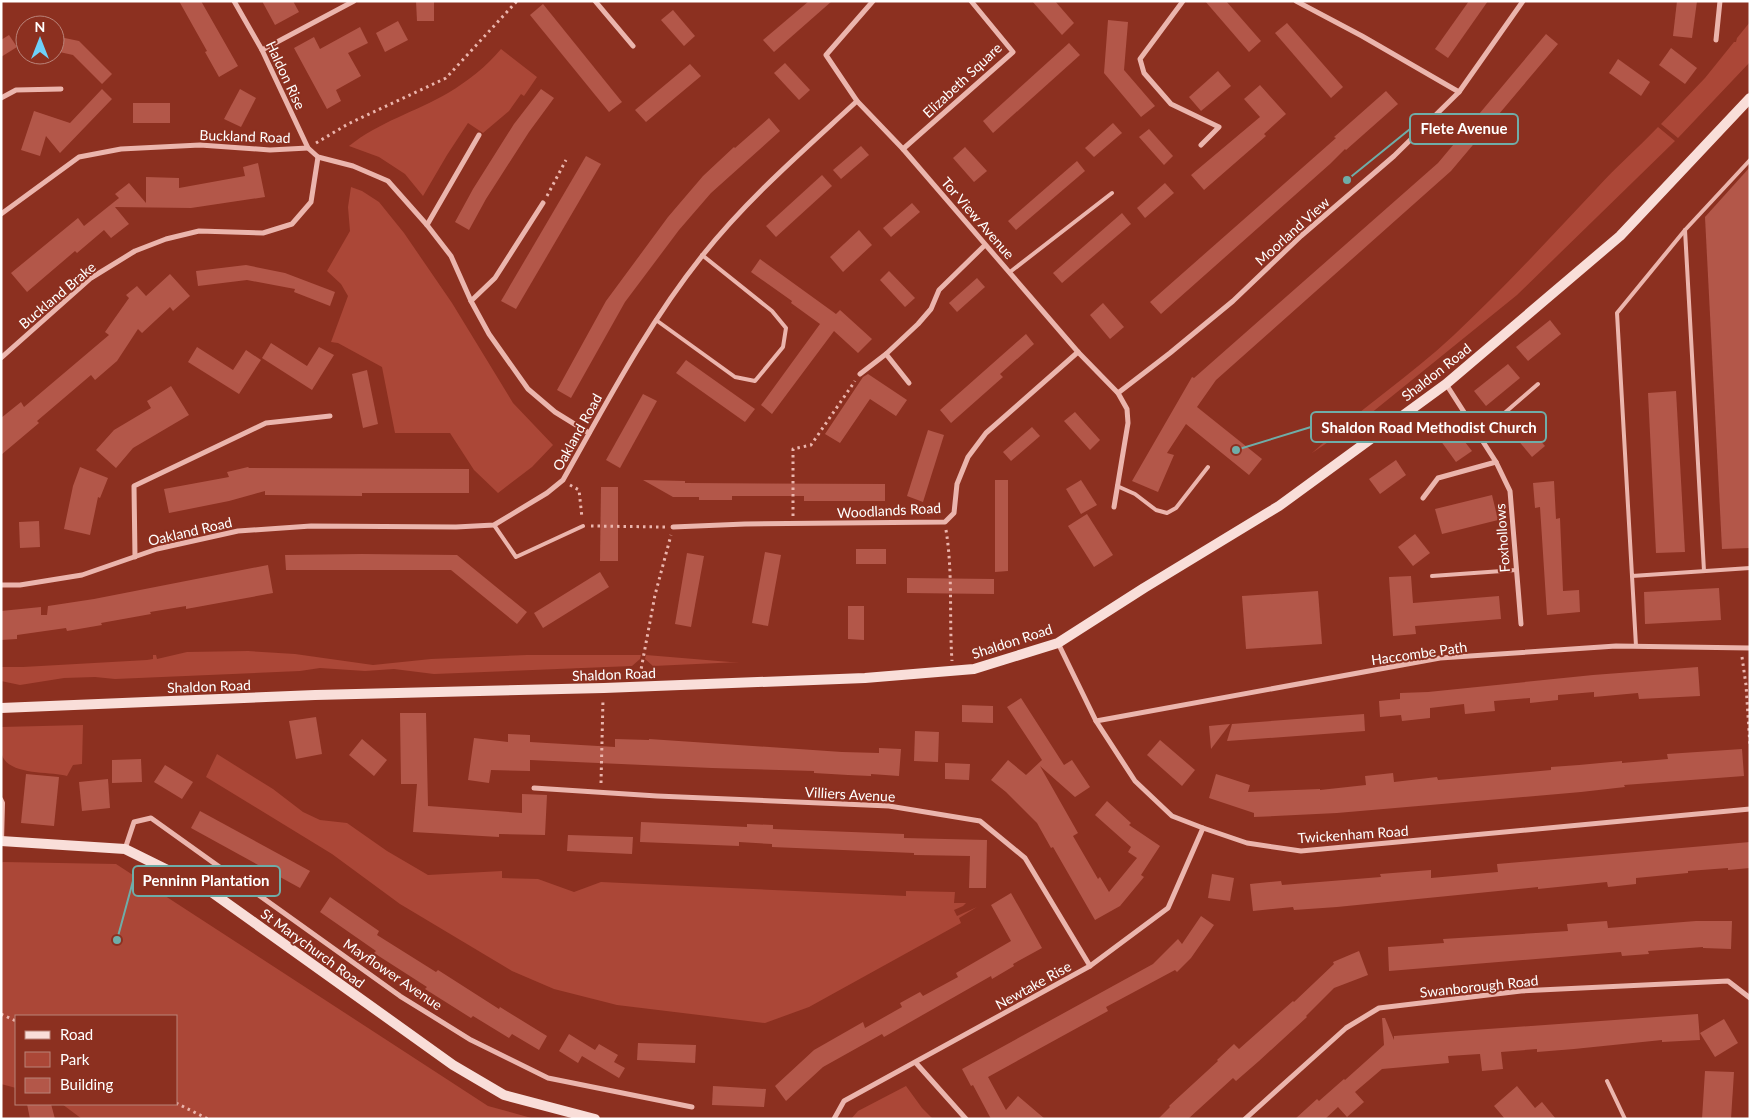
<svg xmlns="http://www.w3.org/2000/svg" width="1751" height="1120" viewBox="0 0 1751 1120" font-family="Lato,sans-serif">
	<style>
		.green { fill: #ab4737 }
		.building { fill: #b35749 }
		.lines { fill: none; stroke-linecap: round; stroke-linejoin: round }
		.path { stroke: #ebb5ad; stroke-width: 3; stroke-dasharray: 2.5 4; stroke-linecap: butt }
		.lane { stroke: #ebb5ad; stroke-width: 4 }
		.street { stroke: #ebb5ad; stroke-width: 5 }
		.secondary { stroke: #f9ded9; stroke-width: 10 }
		.labels { text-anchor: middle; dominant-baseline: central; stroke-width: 4; stroke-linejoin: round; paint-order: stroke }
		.street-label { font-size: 14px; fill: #fff; stroke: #8c3020 }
		.leader { fill: none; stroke: #6fada8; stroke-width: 2 }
		.callout-dot { fill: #6fada8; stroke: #8c3020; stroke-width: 2 }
		.callout { fill: #8c3020; stroke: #6fada8; stroke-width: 2 }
		.callout-label { font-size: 15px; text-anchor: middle; font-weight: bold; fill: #fff }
	</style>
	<rect width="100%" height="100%" fill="#8c3020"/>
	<g class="green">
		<polygon points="1750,22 1750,62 1678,138 1661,124 1705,78 1734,42 1736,42 1737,38"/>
		<path d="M 501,49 L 537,77 L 524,96 L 521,94 L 509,111 L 483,133 L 468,123 L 447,155 L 423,196 L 405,174 L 379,157 L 349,146 C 379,122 415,112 448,93 C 468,81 486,67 501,49 Z"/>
		<path d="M 1658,127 L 1675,141 L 1517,295 L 1370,414 L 1312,453 C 1357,411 1409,377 1454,335 C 1504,288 1550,238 1597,188 C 1616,167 1638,148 1658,127 Z"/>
		<polygon points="351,187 362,191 379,202 404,233 452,303 513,403 553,445 532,467 498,493 474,470 450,433 395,433 382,367 338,343 331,342 348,296 341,284 327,271 350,231 348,207"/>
		<polygon points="248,651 295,654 373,665 431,659 527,655 641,655 640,659 632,666 434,674 394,669 365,671 320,668 300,671 115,679 95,677 64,678 20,685 1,681 1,667 23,667 147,660 153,659 153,655 156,655 157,659 187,652"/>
		<polygon points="646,655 730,662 740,662 653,666 645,659"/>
		<path d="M 83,725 L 82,764 L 73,765 L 67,776 C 51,771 9,776 2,755 C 0,747 1,736 1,727 Z"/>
		<polygon points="217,754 273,789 303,812 320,820 347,823 387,851 428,875 502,871 502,878 538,879 574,892 601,882 906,896 906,891 955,892 954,903 966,903 963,906 954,910 957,916 977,907 959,918 961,923 809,1007 765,1023 617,1005 554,989 512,971 400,904 332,854 206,777"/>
		<polygon points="3,862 116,864 488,1106 535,1119 82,1119 62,1104 176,1104 176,1016 16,1016 16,1088 1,1084 1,863"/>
		<polygon points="906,1086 922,1108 933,1119 851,1119 858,1111"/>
	</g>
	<g class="building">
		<polygon points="179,1 201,1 238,66 219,77 205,52 207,51"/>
		<polygon points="262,1 293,1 299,12 275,25"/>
		<polygon points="416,1 434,1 434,21 417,21"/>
		<polygon points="809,1 832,1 774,52 763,40"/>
		<polygon points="1032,1 1055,1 1074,23 1062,35"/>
		<polygon points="1205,1 1226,1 1261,41 1249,52"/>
		<polygon points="1469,1 1488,1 1448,58 1435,49"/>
		<polygon points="1677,1 1697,1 1692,38 1673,36"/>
		<polygon points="543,4 622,102 609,112 530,15"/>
		<polygon points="673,10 695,36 684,46 661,20"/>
		<polygon points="1108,20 1128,22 1124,70 1155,106 1141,117 1104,73"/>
		<polygon points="398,21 408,40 385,52 376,33"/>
		<polygon points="1287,23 1343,87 1331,98 1275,33"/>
		<polygon points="360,27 368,43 348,53 361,76 336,90 341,101 327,109 294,48 314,37 320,49"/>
		<polygon points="1546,34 1558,44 1451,171 1216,380 1197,407 1262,459 1249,475 1186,424 1167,453 1174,455 1158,492 1132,481 1192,377 1194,378 1438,163"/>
		<polygon points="9,35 17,47 1,57 1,40"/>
		<polygon points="55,36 79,41 112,74 102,84 73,55 55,51"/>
		<polygon points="1069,43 1080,55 993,133 983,121"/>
		<polygon points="1671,48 1697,68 1685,84 1659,65"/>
		<polygon points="1618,59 1650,82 1641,96 1609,73"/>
		<polygon points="785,63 810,90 799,100 774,73"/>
		<polygon points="690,64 701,76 646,122 635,110"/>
		<polygon points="1218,71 1231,86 1201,111 1189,97"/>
		<polygon points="1260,85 1286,114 1264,134 1266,136 1204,190 1191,175 1260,117 1244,99"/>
		<polygon points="102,89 112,99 60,153 46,136 40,156 21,150 34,111 70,123"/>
		<polygon points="240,89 256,98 241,127 224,119"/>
		<polygon points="541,89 554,98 529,132 486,199 469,230 455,222 473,189 514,124"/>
		<polygon points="1386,91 1398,104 1346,150 1345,149 1330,164 1161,314 1150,302 1336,138 1334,137"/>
		<rect x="133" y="103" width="37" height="20"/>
		<polygon points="769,118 780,131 711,193 679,230 625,302 571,398 557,390 606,301 668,217 703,176 734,147 735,148"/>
		<polygon points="1113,123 1122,133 1094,157 1085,148"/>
		<polygon points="1149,129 1173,156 1164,165 1139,137"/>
		<polygon points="861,146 869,155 841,179 833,170"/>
		<polygon points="965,147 987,171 974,182 953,158"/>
		<polygon points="586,156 601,164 516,309 501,301"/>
		<polygon points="1077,161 1085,171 1016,230 1008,221"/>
		<polygon points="258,163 265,197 191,208 115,207 129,224 111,238 104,230 77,253 75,251 27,292 11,273 78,218 84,226 119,198 115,194 129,183 146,203 146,177 179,178 179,188 245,176 243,167"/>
		<polygon points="1750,167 1750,548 1722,549 1705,217"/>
		<polygon points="822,175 832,186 776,237 766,226"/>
		<polygon points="1165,183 1174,193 1145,218 1137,208"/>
		<polygon points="912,203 920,212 891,237 883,228"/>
		<polygon points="1122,213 1131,224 1062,283 1053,273"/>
		<polygon points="859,230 872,245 843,272 830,257"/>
		<polygon points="760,259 836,314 840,310 872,339 858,353 834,331 772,414 761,405 820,324 791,303 792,301 751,272"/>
		<polygon points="246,265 285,273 335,292 330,306 294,292 295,289 247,280 198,286 196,271"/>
		<polygon points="889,271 915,298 905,307 880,280"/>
		<polygon points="170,274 190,296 173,311 170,307 142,333 138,329 117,361 95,380 91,375 37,421 39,423 1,455 1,418 21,402 24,407 109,335 105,332 129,298 126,295 137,286 146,296"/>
		<polygon points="977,278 985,287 957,312 949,303"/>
		<polygon points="1103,303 1124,327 1110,339 1090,315"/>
		<polygon points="1550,320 1561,334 1528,361 1516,347"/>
		<polygon points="1026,334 1034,344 1000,374 1003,377 951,423 940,410"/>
		<polygon points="271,343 307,366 319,347 334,355 312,390 262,358"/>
		<polygon points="197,347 233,370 246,350 261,360 239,394 188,362"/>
		<polygon points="686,360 755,409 745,422 676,373"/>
		<polygon points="1508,364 1520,378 1486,406 1474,391"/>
		<polygon points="367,370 378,424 363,428 352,374"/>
		<polygon points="868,374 907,400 896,416 870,399 840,443 825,434 863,377"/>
		<polygon points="171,386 189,415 133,448 116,468 96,450 114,430 151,408 147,401"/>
		<polygon points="1676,391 1685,552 1656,553 1648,393"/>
		<polygon points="643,394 657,401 620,468 606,460"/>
		<polygon points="1075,412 1100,440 1090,450 1064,421"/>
		<polygon points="1444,415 1472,451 1456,462 1430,426"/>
		<polygon points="1519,416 1545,446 1532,457 1506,426"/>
		<polygon points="1032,427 1040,436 1011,461 1003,452"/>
		<polygon points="928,430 944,435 923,502 907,496"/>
		<polygon points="1396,460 1406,475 1380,494 1369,479"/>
		<polygon points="80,467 108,478 100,498 98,497 90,535 64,529 73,486"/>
		<polygon points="248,467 249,468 469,469 469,493 362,493 362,496 265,495 265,491 229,501 169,513 164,489 229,477 227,472"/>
		<polygon points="643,480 685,481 685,483 885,484 885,501 804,501 804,496 732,496 732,500 699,500 699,497 673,497"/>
		<polygon points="995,480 1008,480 1008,571 995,572"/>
		<polygon points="1081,480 1097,505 1081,514 1066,489"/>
		<polygon points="1554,481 1556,519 1560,518 1563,591 1579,590 1580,612 1547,615 1540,507 1535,508 1533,483"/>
		<polygon points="601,487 618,487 618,561 600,561"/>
		<polygon points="1492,495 1498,520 1442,534 1435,509"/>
		<polygon points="1087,514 1113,555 1094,567 1068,526"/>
		<polygon points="39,521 40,547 20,548 19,522"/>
		<polygon points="1415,534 1430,553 1413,566 1398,547"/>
		<rect x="856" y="549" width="30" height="15"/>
		<polygon points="765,552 781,555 768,626 752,623"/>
		<polygon points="687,553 704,556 691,627 675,624"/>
		<polygon points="362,554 457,555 527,612 517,624 451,570 286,570 285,555"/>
		<polygon points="268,565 273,593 186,609 186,606 150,612 151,614 101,623 102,625 67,631 66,628 17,635 17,639 1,640 1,611 41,607 41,615 47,615 48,606 94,599"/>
		<polygon points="600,572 609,587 543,628 534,613"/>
		<polygon points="1411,576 1413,603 1499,596 1501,619 1415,626 1416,634 1393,636 1389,577"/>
		<polygon points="907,578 994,579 994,594 907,593"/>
		<polygon points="1719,588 1721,620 1645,624 1644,592"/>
		<polygon points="1318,591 1322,644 1246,649 1242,596"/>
		<polygon points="848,606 864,606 864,640 848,639"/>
		<polygon points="1698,667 1700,696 1639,699 1638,693 1594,697 1594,692 1558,695 1558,700 1530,703 1530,698 1494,701 1495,711 1465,714 1464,704 1430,708 1430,718 1402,721 1401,715 1380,717 1379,701 1400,699 1400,693 1428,692 1593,675"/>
		<polygon points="1021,698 1064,765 1072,760 1090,787 1075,797 1040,766 1078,833 1073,836 1098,879 1100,877 1109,892 1137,858 1128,852 1131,847 1095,815 1107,801 1131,823 1129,825 1160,846 1141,875 1144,877 1120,906 1095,920 1053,847 1051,848 1037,823 1006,792 991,780 1008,760 1026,775 1042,760 1007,707"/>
		<polygon points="962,705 993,706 993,723 962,722"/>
		<polygon points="400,713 426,713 428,806 522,813 522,794 547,795 545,835 499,834 499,837 413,832 417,784 401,784"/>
		<polygon points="1364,714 1365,731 1227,741 1232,724"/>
		<polygon points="316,717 322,754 296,759 289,721"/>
		<polygon points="1230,724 1211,749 1209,726"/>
		<polygon points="915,731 939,732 938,762 914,761"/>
		<polygon points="508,734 530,735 530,742 615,747 615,739 649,740 649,739 842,752 879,753 879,748 901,749 899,776 871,774 871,776 848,775 814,773 814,771 712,768 530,760 530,771 491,770 489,783 468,780 474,738 508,742"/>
		<polygon points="362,739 387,760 374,776 349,755"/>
		<polygon points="1160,740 1195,770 1182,786 1147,755"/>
		<polygon points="1742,749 1744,776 1624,785 1625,787 1581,792 1337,813 1254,817 1254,813 1209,798 1216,774 1250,785 1248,792 1320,789 1320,790 1366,785 1365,776 1393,773 1394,782 1437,777 1438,780 1551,770 1551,767 1579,765 1622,761 1622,763 1668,759 1667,754"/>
		<polygon points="141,759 142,782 112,783 112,760"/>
		<polygon points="945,763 970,764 969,780 945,779"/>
		<polygon points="165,765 193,782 182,799 154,782"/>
		<polygon points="26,774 59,777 54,826 21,823"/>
		<polygon points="108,779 110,808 82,811 79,782"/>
		<polygon points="200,811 310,871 300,888 191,828"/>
		<polygon points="641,822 747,827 747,824 773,825 773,829 904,834 904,838 987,840 986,888 969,888 970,856 914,855 914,853 772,847 772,844 739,842 739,846 640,842"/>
		<polygon points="568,835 633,837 632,854 567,851"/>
		<polygon points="1750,842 1750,868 1728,870 1728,868 1688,871 1688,873 1636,878 1636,884 1608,887 1607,882 1538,889 1538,887 1337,907 1294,910 1293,907 1253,911 1250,884 1281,881 1282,885 1381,877 1380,874 1431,870 1431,878 1498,872 1497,864"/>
		<polygon points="1212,874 1234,878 1230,901 1208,898"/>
		<polygon points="1011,893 1042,948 1013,964 1014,966 992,979 991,976 884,1037 882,1034 823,1067 786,1101 775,1086 814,1050 863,1022 865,1028 902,1007 900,1003 920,992 923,996 958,977 956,973 1011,941 991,905"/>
		<polygon points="330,897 379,931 377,935 436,972 438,970 499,1009 500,1007 547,1036 539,1050 512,1034 509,1038 473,1016 471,1018 425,989 427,987 374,953 376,951 320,912"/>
		<polygon points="1201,916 1214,925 1191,958 1177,972 1175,970 1106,1007 1108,1011 988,1077 1006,1110 1018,1096 1045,1119 991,1119 973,1085 971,1086 962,1069 1153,964 1178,939 1182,944"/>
		<polygon points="1607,921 1608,928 1696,921 1732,921 1731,949 1703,948 1703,947 1648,951 1649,954 1622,956 1621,952 1389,971 1388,947 1444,943 1443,939 1568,931 1567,924"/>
		<polygon points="1359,951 1368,975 1334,988 1306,1016 1307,1017 1259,1061 1236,1081 1233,1078 1188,1119 1158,1119 1170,1107 1169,1106 1218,1061 1217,1060 1234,1044 1239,1049 1293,1001 1294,1002 1334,964 1333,962"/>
		<polygon points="1698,1014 1700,1040 1662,1042 1662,1040 1574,1049 1537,1052 1537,1049 1501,1052 1503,1069 1482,1071 1480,1054 1448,1056 1449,1063 1382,1069 1355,1092 1364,1102 1347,1117 1338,1107 1325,1119 1295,1119 1317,1099 1319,1101 1344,1079 1345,1080 1384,1045 1382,1018 1385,1018 1394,1040 1394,1036 1446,1032"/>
		<polygon points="1724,1019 1738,1043 1715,1057 1700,1033"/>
		<polygon points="569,1034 595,1050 599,1044 618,1055 614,1062 625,1068 619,1078 582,1056 578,1063 559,1051"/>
		<polygon points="638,1043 696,1045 695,1063 637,1060"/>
		<polygon points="1705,1071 1734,1072 1731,1119 1702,1119"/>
		<polygon points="713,1086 766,1089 764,1107 712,1105"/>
		<polygon points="1517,1086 1535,1108 1542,1102 1556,1119 1505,1119 1494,1106"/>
		<polygon points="27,1104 51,1104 55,1119 30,1119"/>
	</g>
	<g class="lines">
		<g class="path">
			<polyline points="316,143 348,124 446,78 517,1"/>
			<polyline points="547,196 566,160"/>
			<polyline points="570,485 579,490 582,518"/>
			<polyline points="793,516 793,449 811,445 855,381"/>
			<polyline points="591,526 665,527"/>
			<path d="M 946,530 C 953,573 949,617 952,661"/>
			<polyline points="1742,657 1746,685 1750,746"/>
			<polyline points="640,675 655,595 671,535"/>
			<polyline points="601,783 603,699"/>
			<polyline points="1,1014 16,1021"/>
			<polyline points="176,1103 208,1119"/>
		</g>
		<g class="lane">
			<polyline points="1750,160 1685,230 1617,313 1632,576 1750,568"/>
			<polyline points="1685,230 1704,571"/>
			<polyline points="1010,272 1112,193"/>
			<polyline points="656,320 735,377 755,381 783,347 786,328 772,311 702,255"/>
			<polyline points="1478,436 1538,384"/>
			<polyline points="1117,486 1135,494 1156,510 1167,513 1176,508 1208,467"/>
			<polyline points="494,525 516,557 583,526"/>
			<polyline points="1432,576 1516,570"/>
			<polyline points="1632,576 1636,646"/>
			<polyline points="1,799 3,803 2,841"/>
			<polyline points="1607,1081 1625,1119"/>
		</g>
		<g class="street">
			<polyline points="234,1 262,50 308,148 318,157 353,166 388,181 427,225 451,256 471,301 489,334 528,389 555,412 589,433"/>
			<polyline points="595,1 633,46"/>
			<polyline points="873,1 826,55 857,101 903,149 1078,352 1118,393 1127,409 1128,423 1114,507"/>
			<polyline points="1183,1 1140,59 1144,73 1171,104 1219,127 1201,145"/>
			<polyline points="1296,1 1362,36 1459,92"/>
			<polyline points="1716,40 1720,1"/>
			<polyline points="262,50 354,1"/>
			<polyline points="1,98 16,90 61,89"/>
			<polyline points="903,149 1013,52 971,1"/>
			<polyline points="1,214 79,157 121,149 200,145 270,150 308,148"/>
			<polyline points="427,225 479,135"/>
			<polyline points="471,301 495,278 543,203"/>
			<polyline points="886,354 909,383"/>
			<polyline points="1,358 91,278 135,251 166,239 199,231 263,233 292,224 311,202 318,157"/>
			<polyline points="860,374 886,354 918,324 931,309 939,290 985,245"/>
			<polyline points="1446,384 1496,462 1510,491 1521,624"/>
			<polyline points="1118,393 1170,353 1233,301 1301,236 1394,156 1459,92 1523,1"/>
			<polyline points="1423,498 1438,478 1496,462"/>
			<polyline points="673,527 745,524 945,522 954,513 957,484 968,457 986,433 1078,352"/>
			<polyline points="135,557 134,486 266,423 330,416"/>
			<path d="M 1,585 L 20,585 L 82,575 L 157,549 L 238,531 L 311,526 L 456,527 L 494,525 L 547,493 L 563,480 C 606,404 647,325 702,256 C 747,199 804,150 857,101"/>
			<polyline points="1058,643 1096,721 1135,781 1172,816 1203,828 1247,843 1301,851 1750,809"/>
			<polyline points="1096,721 1440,658 1616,646 1750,648"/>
			<polyline points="534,788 657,796 889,806 980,821 1025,858 1090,966"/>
			<polyline points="125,849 134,822 151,818 400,996 471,1040 548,1078 692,1107"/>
			<polyline points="916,1063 966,1119"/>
			<polyline points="834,1119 844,1101 1090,966 1168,908 1203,828"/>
			<polyline points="1245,1119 1346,1028 1379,1008 1521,991 1728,981 1750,998"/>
		</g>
		<g class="secondary">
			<polyline points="1,708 315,695 604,688 865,678 974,669 1058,643 1144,588 1279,506 1446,384 1620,236 1750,98"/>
			<polyline points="1,841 125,849 210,891 453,1065 504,1095 595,1119"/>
		</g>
	</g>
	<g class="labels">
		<g class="street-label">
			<text transform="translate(286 75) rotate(65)">Haldon Rise</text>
			<text transform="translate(962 80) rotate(-43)">Elizabeth Square</text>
			<text transform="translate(245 136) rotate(2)">Buckland Road</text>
			<text transform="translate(978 218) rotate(49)">Tor View Avenue</text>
			<text transform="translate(1292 231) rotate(-42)">Moorland View</text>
			<text transform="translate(57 295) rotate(-40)">Buckland Brake</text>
			<text transform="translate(1436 372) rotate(-38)">Shaldon Road</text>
			<text transform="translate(577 432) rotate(-61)">Oakland Road</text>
			<text transform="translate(889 510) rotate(-3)">Woodlands Road</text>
			<text transform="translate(190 531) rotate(-13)">Oakland Road</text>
			<text transform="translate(1502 538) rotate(-94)">Foxhollows</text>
			<text transform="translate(1012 641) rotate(-18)">Shaldon Road</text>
			<text transform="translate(1419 653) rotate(-8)">Haccombe Path</text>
			<text transform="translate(614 674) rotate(-2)">Shaldon Road</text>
			<text transform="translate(209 686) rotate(-2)">Shaldon Road</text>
			<text transform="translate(850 794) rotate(3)">Villiers Avenue</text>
			<text transform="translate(1353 834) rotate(-4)">Twickenham Road</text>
			<text transform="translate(313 948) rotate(36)">St Marychurch Road</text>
			<text transform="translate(393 974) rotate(34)">Mayflower Avenue</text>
			<text transform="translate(1033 985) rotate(-29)">Newtake Rise</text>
			<text transform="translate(1479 986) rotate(-6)">Swanborough Road</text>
		</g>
	</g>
	<path class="leader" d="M1347 180L1410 129M1236 450L1311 427M117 940L133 881"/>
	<g class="callout-dot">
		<circle cx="1347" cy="180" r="5"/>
		<circle cx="1236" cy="450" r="5"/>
		<circle cx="117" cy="940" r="5"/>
	</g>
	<g class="callout">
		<rect x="1410" y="114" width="108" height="30" rx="5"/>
		<rect x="1311" y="412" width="235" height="30" rx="5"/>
		<rect x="133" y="866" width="147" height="30" rx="5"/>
	</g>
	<g class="callout-label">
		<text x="1464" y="134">Flete Avenue</text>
		<text x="1429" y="433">Shaldon Road Methodist Church</text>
		<text x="206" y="886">Penninn Plantation</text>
	</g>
	<rect width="1751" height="1120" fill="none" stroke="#ffffff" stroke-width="5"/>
	<rect x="15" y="1015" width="162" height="90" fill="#8c3020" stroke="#ba8379"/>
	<rect x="25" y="1031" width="25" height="8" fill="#f9ded9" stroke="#ba8379"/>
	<text x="60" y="1040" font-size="15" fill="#ffffff">Road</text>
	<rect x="25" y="1052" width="25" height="15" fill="#ab4737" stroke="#ba8379"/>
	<text x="60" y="1065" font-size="15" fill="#ffffff">Park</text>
	<rect x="25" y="1078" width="25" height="15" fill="#b35749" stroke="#ba8379"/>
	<text x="60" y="1090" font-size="15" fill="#ffffff">Building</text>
	<g transform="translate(40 40)"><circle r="24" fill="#8c3020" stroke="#ba8379"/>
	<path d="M0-4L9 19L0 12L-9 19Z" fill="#6ed0f9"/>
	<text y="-8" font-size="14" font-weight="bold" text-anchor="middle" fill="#ffffff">N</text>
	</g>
</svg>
